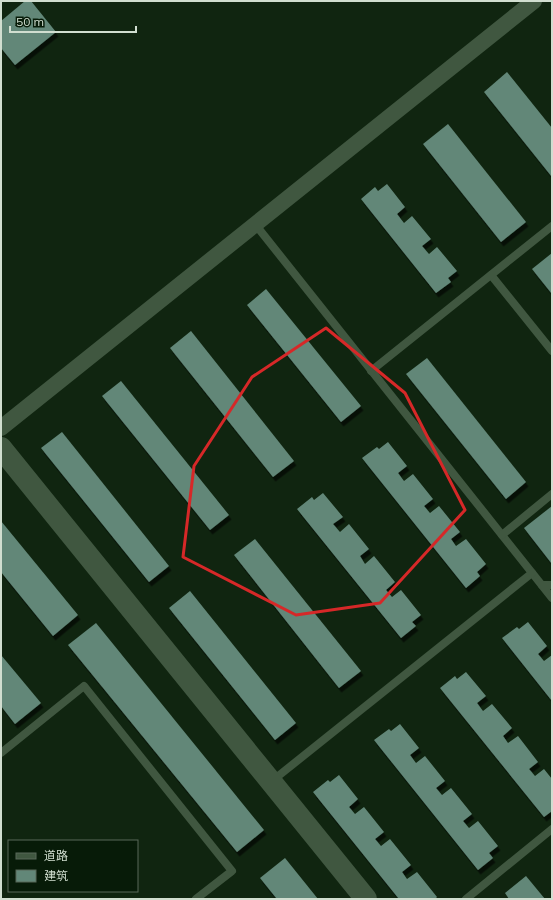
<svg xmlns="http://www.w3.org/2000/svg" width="553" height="900" viewBox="0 0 553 900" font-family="Mulish,'Noto Sans SC',sans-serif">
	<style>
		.building { fill: #628778; filter: url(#shadow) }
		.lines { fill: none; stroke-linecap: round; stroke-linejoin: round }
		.lane { stroke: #405740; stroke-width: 8 }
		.street { stroke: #405740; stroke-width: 16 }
		.secondary { stroke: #405740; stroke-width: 22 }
		.marked { fill: none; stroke: #d62828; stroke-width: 3; stroke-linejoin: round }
	</style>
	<defs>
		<filter id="shadow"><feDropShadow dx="2.5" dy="4.5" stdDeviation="0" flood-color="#0009"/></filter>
	</defs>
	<rect width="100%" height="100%" fill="#102510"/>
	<g class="building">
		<polygon points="25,1 31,1 56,32 15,65 1,48 1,21"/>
		<polygon points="507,72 552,128 552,177 484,92"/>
		<polygon points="448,124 526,222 501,242 423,144"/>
		<polygon points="387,184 405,207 397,214 404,223 412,216 431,239 422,246 429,254 437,247 457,271 448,278 451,282 436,293 361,199 375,187 378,191"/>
		<polygon points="552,253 552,294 532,269"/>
		<polygon points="266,289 361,406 341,422 247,305"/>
		<polygon points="191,331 294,461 273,477 170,348"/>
		<polygon points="427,358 526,482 506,499 406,374"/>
		<polygon points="121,381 229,515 210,530 102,396"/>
		<polygon points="62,432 169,566 149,582 41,448"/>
		<polygon points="388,442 407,466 398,473 404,481 413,474 433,499 424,506 430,513 439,506 460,532 451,539 456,546 466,539 486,564 477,572 480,576 466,588 362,458 377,447 379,449"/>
		<polygon points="323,493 343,517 333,524 340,532 349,524 369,549 360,556 365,564 374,556 395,582 386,590 392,597 401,590 421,615 412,622 416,626 401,638 297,509 312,497 314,500"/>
		<polygon points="552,506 552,564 524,528"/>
		<polygon points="1,521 78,615 53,636 1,572"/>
		<polygon points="255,539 361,671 339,688 234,555"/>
		<polygon points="190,591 296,723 275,740 169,608"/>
		<polygon points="528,622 547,646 538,654 544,661 552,655 552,701 502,638 517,627 519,629"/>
		<polygon points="96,623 264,830 237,852 68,645"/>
		<polygon points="1,655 41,703 15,724 1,706"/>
		<polygon points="466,672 486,696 477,703 483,711 492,704 512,728 503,736 508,743 518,736 538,762 529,769 535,776 544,769 552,779 552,811 544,817 440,688 455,676 457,679"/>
		<polygon points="400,724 419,748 410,755 416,763 425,756 445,781 436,788 442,795 451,788 472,814 463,821 469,828 478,821 498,846 489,853 493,858 478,870 374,740 389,729 391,731"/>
		<polygon points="339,775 358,799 349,807 355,814 364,807 384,832 375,839 381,846 390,839 411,865 402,872 407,879 417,872 437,897 435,899 399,899 313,792 328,780 330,782"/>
		<polygon points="285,858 318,899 277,899 260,878"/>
		<polygon points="526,876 545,899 509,899 505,893"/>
	</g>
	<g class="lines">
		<g class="lane">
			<polyline points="255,224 552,598"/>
			<polyline points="491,275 552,351"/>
			<polyline points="371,371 552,226"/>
			<polyline points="502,535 552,494"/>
			<polyline points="542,585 552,585"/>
			<polyline points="1,753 84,686 232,871 196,899"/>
			<polyline points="272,781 532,573"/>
			<polyline points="466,899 552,829"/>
		</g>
		<polyline class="street" points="1,428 534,1"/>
		<polyline class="secondary" points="1,448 366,899"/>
	</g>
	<path class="marked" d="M 326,328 L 405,393 L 465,510 L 380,603 L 296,615 L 183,557 L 194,466 L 252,377 Z"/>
	<rect width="553" height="900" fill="none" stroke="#d1ded0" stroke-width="4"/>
	<rect x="8" y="840" width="130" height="52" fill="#071b08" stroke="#586958"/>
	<rect x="16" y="853" width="20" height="6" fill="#405740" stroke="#586958"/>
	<text x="44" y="860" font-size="12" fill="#d1ded0">道路</text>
	<rect x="16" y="870" width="20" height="12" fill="#628778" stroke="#586958"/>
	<text x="44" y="880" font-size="12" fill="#d1ded0">建筑</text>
	<path d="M10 26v6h126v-6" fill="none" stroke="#d1ded0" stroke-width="2"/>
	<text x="16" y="26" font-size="12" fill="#d1ded0" stroke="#071b08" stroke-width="3" paint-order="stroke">50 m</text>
</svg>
